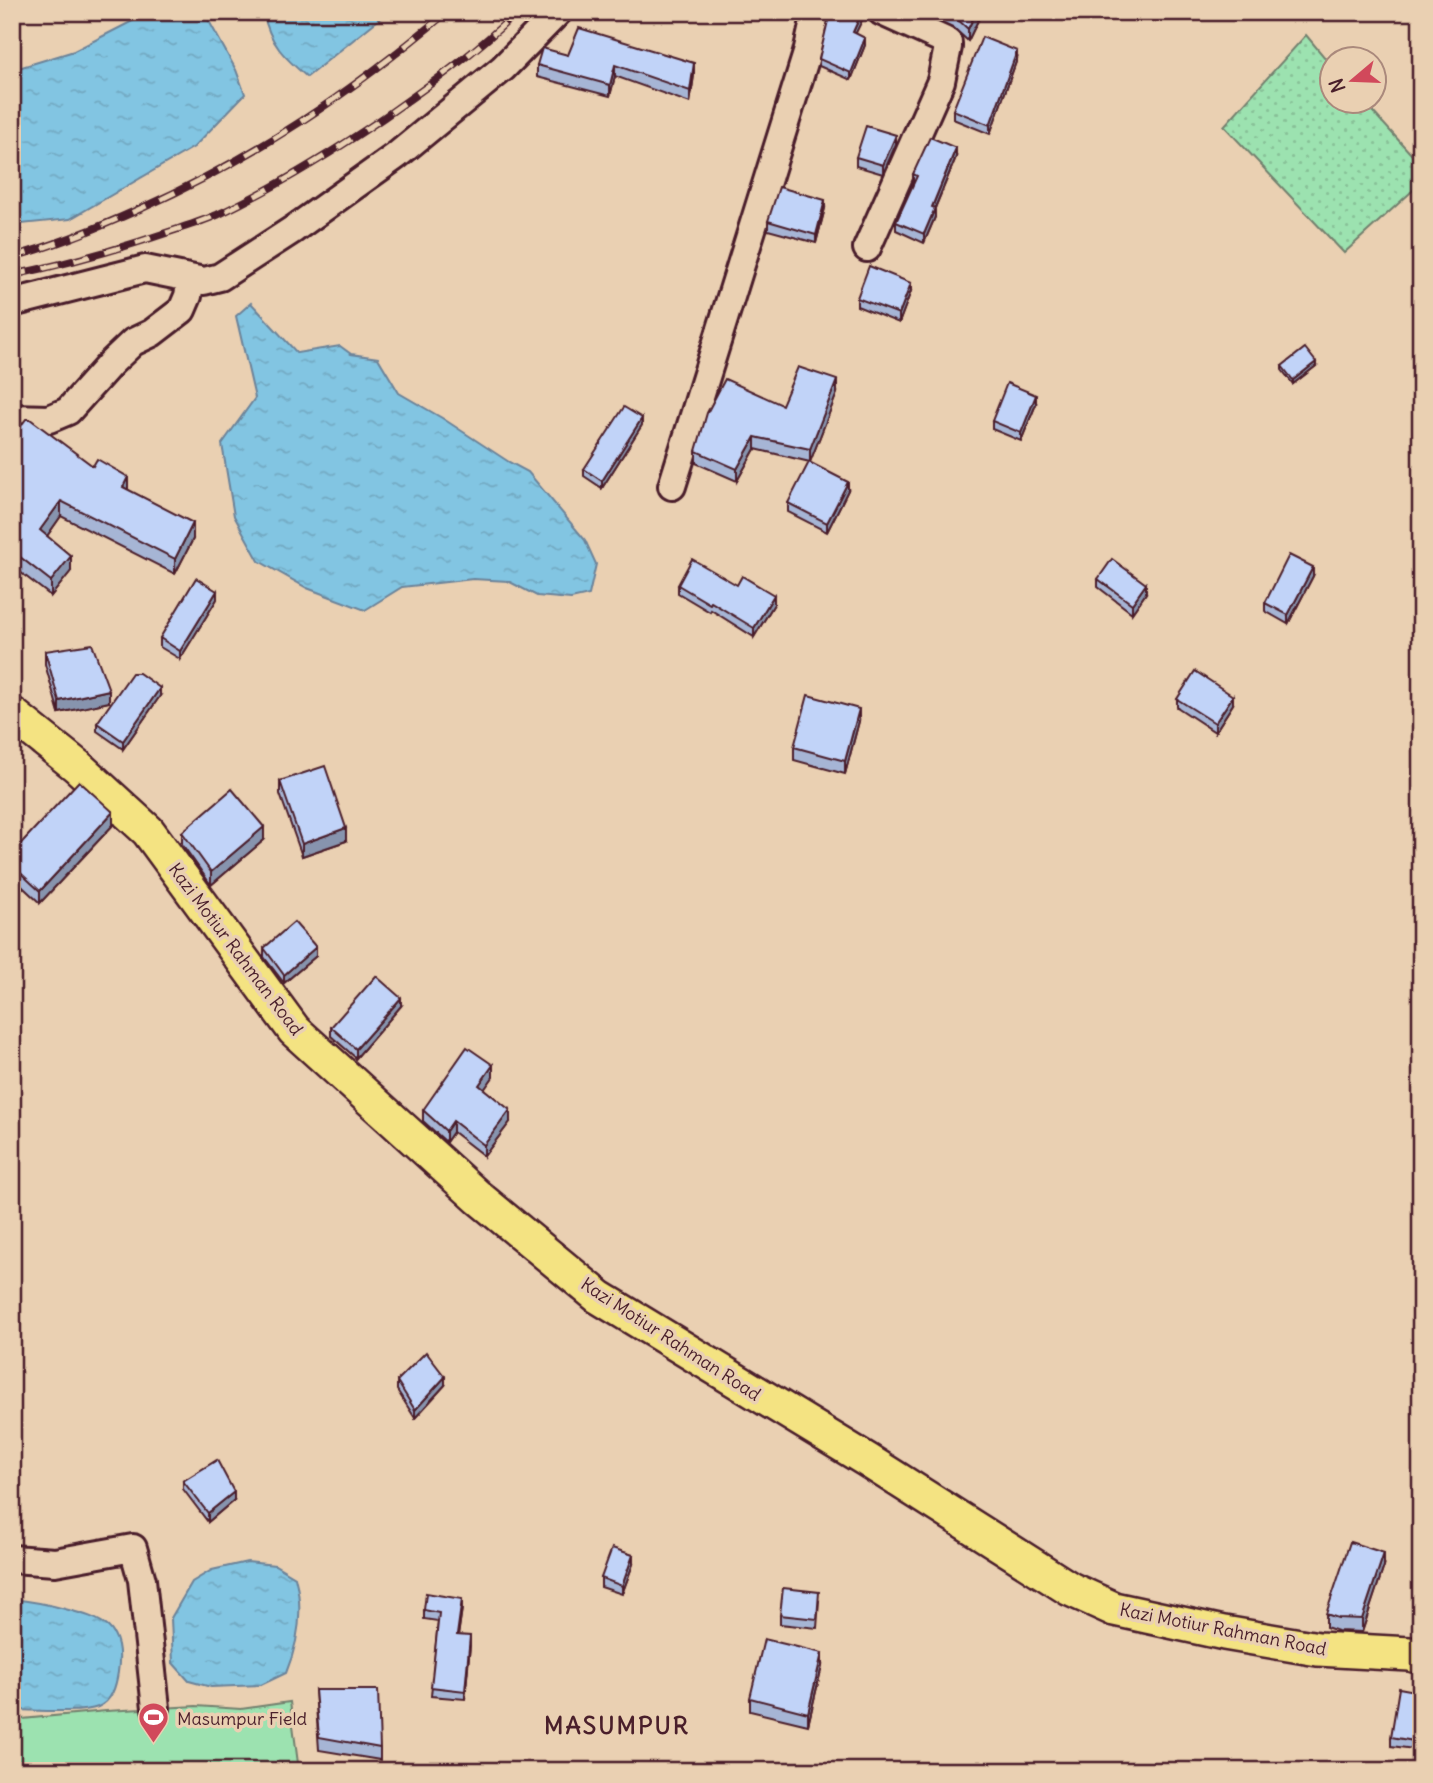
<svg xmlns="http://www.w3.org/2000/svg" width="1433" height="1783" viewBox="0 0 1433 1783" font-family="Delius,sans-serif">
	<style>
		.park { fill: url(#park-dots); stroke: #73806e; stroke-width: 2 }
		.pitch { fill: #9ce2b0; stroke: #73806e; stroke-width: 2 }
		.water { fill: url(#water-ripples); stroke: #6c8399; stroke-width: 2 }
		.lines { fill: none; stroke-linecap: round; stroke-linejoin: round }
		.minor-casing { stroke: #4a1f2b; stroke-width: 32 }
		.major-casing { stroke: #4a1f2b; stroke-width: 38 }
		.minor { stroke: #ead0b2; stroke-width: 26 }
		.major { stroke: #f4e382; stroke-width: 33 }
		.rail-casing { stroke: #4a1f2b; stroke-width: 8 }
		.rail { stroke: #ead0b2; stroke-width: 5; stroke-dasharray: 16; stroke-linecap: butt }
		.wall { fill: #a6b5d5; stroke: #4a1f2b; stroke-width: 2 }
		.shaded-wall { fill: #8794ae; stroke: #4a1f2b; stroke-width: 2 }
		.building { fill: #c1d3f8; stroke: #4a1f2b; stroke-width: 2 }
		.labels { text-anchor: middle; dominant-baseline: central; stroke-width: 7; stroke-linejoin: round; paint-order: stroke }
		.street-label { font-size: 18px; fill: #4a1f2b; stroke: #ead0b2 }
		.poi-label { font-size: 18px; fill: #4a1f2b; stroke: #ead0b2; text-anchor: start }
		.district-label { font-size: 24px; font-weight: bold; letter-spacing: 2px; fill: #4a1f2b; stroke: #ead0b2 }
	</style>
	<defs>
		<pattern id="park-dots" width="8" height="8" patternUnits="userSpaceOnUse" patternTransform="scale(1.75)"><rect width="8" height="8" fill="#9ce2b0"/><path d="M2 2h.1M6 6h.1" fill="none" stroke="#88c198" stroke-width="1.8" stroke-linecap="round"/></pattern>
		<pattern id="water-ripples" width="26" height="14" patternUnits="userSpaceOnUse" patternTransform="scale(1.75)"><rect width="26" height="14" fill="#82c5e2"/><path d="M2 4q2-2 4 0t4 0M15 11q2-2 4 0t4 0" fill="none" stroke="#72a9c2"/></pattern>
	</defs>
	<rect width="100%" height="100%" fill="#ead0b2"/>
	<filter id="ink" filterUnits="userSpaceOnUse"><feTurbulence type="fractalNoise" baseFrequency=".0143" numOctaves="2"/><feDisplacementMap in="SourceGraphic" scale="14" xChannelSelector="R" yChannelSelector="G"/><feConvolveMatrix kernelMatrix="1 2 1 2 8 2 1 2 1" color-interpolation-filters="sRGB"/></filter>
	<g filter="url(#ink)">
		<polygon class="park" points="1306,35 1331,65 1332,102 1364,102 1421,165 1421,183 1344,253 1224,126"/>
		<polygon class="pitch" points="290,1702 299,1771 12,1771 12,1720 106,1711 196,1706 241,1709"/>
		<g class="water">
			<polygon points="150,12 204,12 236,70 245,94 194,147 70,219 12,225 12,70 74,51"/>
			<path d="M 263,12 L 388,12 L 307,77 C 284,57 270,44 263,12 Z"/>
			<polygon points="251,303 297,353 340,346 351,354 378,358 399,393 442,418 509,462 528,472 585,540 596,564 589,595 571,599 537,596 508,581 473,579 402,587 365,610 307,588 259,561 234,516 222,444 255,398 236,316"/>
			<path d="M 247,1562 L 275,1565 L 295,1577 C 304,1610 299,1641 286,1673 L 261,1685 L 211,1687 L 189,1681 L 173,1663 L 171,1618 L 192,1582 L 212,1570 Z"/>
			<path d="M 12,1599 C 31,1601 47,1604 65,1609 C 103,1619 125,1626 118,1672 C 116,1686 112,1701 98,1707 C 81,1714 32,1710 12,1710 Z"/>
		</g>
		<g class="lines">
			<defs>
				<g id="minor">
					<polyline points="867,248 941,81 948,47 948,43 944,40 882,12"/>
					<polyline points="12,303 145,269 204,281 220,277 294,229 396,156 503,68 558,12"/>
					<polyline points="12,418 49,419 68,411 111,363 133,342 152,333 182,310 188,296 191,279"/>
					<polyline points="672,486 807,53 816,12"/>
					<polyline points="12,1559 55,1562 133,1548 142,1580 156,1708"/>
				</g>
				<polyline id="major" points="12,714 77,766 148,831 294,1030 479,1198 599,1297 867,1460 1070,1589 1114,1609 1224,1633 1318,1649 1410,1654 1421,1657"/>
			</defs>
			<use href="#minor" class="minor-casing"/>
			<use href="#major" class="major-casing"/>
			<use href="#minor" class="minor"/>
			<use href="#major" class="major"/>
			<defs>
				<g id="rail">
					<path d="M 12,257 C 57,245 100,227 142,208 C 256,157 351,93 447,12"/>
					<path d="M 12,275 C 67,264 119,249 172,231 C 187,226 203,221 217,215 C 275,188 330,154 383,118 C 430,85 476,52 517,12"/>
				</g>
			</defs>
			<use href="#rail" class="rail-casing"/>
			<use href="#rail" class="rail"/>
		</g>
		<g class="wall">
			<polygon points="866,12 855,33 865,45 851,80 819,66 819,59"/>
			<polygon points="925,12 982,12 968,41 953,27 925,14"/>
			<polygon points="568,55 694,75 690,103 615,76 610,96 537,77 537,65"/>
			<polygon points="1017,59 990,134 953,119 953,110"/>
			<polygon points="896,144 883,174 856,166 856,157"/>
			<polygon points="956,157 935,208 935,217 924,243 896,230 896,222 913,183 913,174"/>
			<polygon points="825,208 816,243 768,230 768,221"/>
			<polygon points="911,291 899,323 857,306 857,298"/>
			<polygon points="1282,366 1316,366 1293,384 1282,370"/>
			<polygon points="837,393 810,462 755,449 737,481 696,463 696,451 782,405"/>
			<polygon points="1036,404 1021,441 992,429 992,421"/>
			<polygon points="642,425 602,488 584,476 584,469"/>
			<polygon points="12,438 93,466 128,490 193,539 175,574 61,516 47,536 71,571 51,596 20,572"/>
			<polygon points="848,490 827,532 788,512 788,503"/>
			<polygon points="1421,568 1421,587 1415,583 1415,574"/>
			<polygon points="1313,576 1288,624 1265,611 1265,603"/>
			<polygon points="1098,579 1146,593 1132,613 1098,587"/>
			<polygon points="678,585 737,585 774,604 754,637 711,610 710,612 678,593"/>
			<polygon points="217,599 180,659 160,647 160,638"/>
			<polygon points="45,651 109,702 59,713 45,664"/>
			<polygon points="160,696 123,749 97,731 97,723"/>
			<polygon points="1177,699 1233,704 1215,732 1177,707"/>
			<polygon points="859,721 845,774 794,760 794,747"/>
			<polygon points="280,781 346,841 302,856 280,794"/>
			<polygon points="113,825 40,903 12,877 12,853"/>
			<polygon points="182,832 264,840 211,885 182,844"/>
			<polygon points="264,948 316,956 284,983 264,957"/>
			<polygon points="401,1006 356,1058 331,1036 331,1027"/>
			<polygon points="493,1077 484,1089 510,1122 484,1156 453,1132 446,1142 423,1121 423,1110"/>
			<polygon points="397,1381 445,1385 415,1418 397,1390"/>
			<polygon points="183,1481 234,1500 208,1522 183,1489"/>
			<polygon points="633,1564 622,1594 601,1587 601,1578"/>
			<polygon points="1384,1566 1362,1632 1338,1631 1326,1627 1326,1614"/>
			<polygon points="819,1601 817,1628 780,1624 780,1615"/>
			<polygon points="462,1608 458,1635 470,1645 465,1699 431,1696 438,1621 424,1619 424,1610"/>
			<polygon points="822,1666 808,1725 750,1711 750,1698"/>
			<polygon points="315,1690 380,1748 380,1760 319,1750"/>
			<polygon points="1421,1692 1421,1706 1414,1749 1391,1746 1391,1737"/>
		</g>
		<g class="shaded-wall">
			<polygon points="862,12 866,12 853,39 853,32"/>
			<polygon points="976,12 982,12 968,41 968,29"/>
			<polygon points="865,38 865,45 851,80 851,73"/>
			<polygon points="1017,51 1017,59 990,134 990,125"/>
			<polygon points="694,63 694,75 690,103 690,91"/>
			<polygon points="615,65 615,76 610,96 610,85"/>
			<polygon points="896,135 896,144 883,174 883,165"/>
			<polygon points="956,148 956,157 932,215 932,207"/>
			<polygon points="825,200 825,208 816,243 816,235"/>
			<polygon points="935,208 935,217 924,243 924,234"/>
			<polygon points="911,283 911,291 899,323 899,314"/>
			<polygon points="1316,362 1316,366 1293,384 1293,380"/>
			<polygon points="837,380 837,393 810,462 810,449"/>
			<polygon points="1036,395 1036,404 1021,441 1021,433"/>
			<polygon points="642,418 642,425 602,488 602,481"/>
			<polygon points="755,437 755,449 737,481 737,469"/>
			<polygon points="128,477 128,492 123,487"/>
			<polygon points="848,482 848,490 827,532 827,523"/>
			<polygon points="61,501 61,516 40,546 40,530"/>
			<polygon points="193,523 193,539 175,574 175,559"/>
			<polygon points="71,556 71,571 51,596 51,581"/>
			<polygon points="20,557 20,572 12,583 12,567"/>
			<polygon points="1313,567 1313,576 1288,624 1288,615"/>
			<polygon points="1146,584 1146,593 1132,613 1132,604"/>
			<polygon points="217,591 217,599 180,659 180,651"/>
			<polygon points="774,595 774,604 754,637 754,628"/>
			<polygon points="160,688 160,696 123,749 123,741"/>
			<polygon points="109,690 109,702 59,713 59,701"/>
			<polygon points="1233,696 1233,704 1215,732 1215,723"/>
			<polygon points="859,709 859,721 845,774 845,761"/>
			<polygon points="113,812 113,825 40,903 40,891"/>
			<polygon points="264,827 264,840 211,885 211,872"/>
			<polygon points="346,828 346,841 302,856 302,844"/>
			<polygon points="316,947 316,956 284,983 284,975"/>
			<polygon points="401,998 401,1006 356,1058 356,1049"/>
			<polygon points="493,1065 493,1077 479,1097 479,1085"/>
			<polygon points="510,1110 510,1122 484,1156 484,1145"/>
			<polygon points="453,1121 453,1132 446,1142 446,1131"/>
			<polygon points="445,1377 445,1385 415,1418 415,1410"/>
			<polygon points="234,1492 234,1500 208,1522 208,1513"/>
			<polygon points="1384,1553 1384,1566 1362,1632 1362,1619"/>
			<polygon points="633,1555 633,1564 622,1594 622,1586"/>
			<polygon points="462,1599 462,1608 457,1643 457,1635"/>
			<polygon points="470,1636 470,1645 465,1699 465,1691"/>
			<polygon points="822,1653 822,1666 808,1725 808,1713"/>
			<polygon points="1421,1697 1421,1706 1414,1749 1414,1741"/>
		</g>
		<g class="building">
			<polygon points="830,12 862,12 853,32 865,38 851,73 819,59"/>
			<polygon points="948,12 976,12 968,29 953,15"/>
			<polygon points="579,28 694,63 690,91 615,65 610,85 537,65 542,48 568,55"/>
			<polygon points="982,37 1017,51 990,125 953,110"/>
			<polygon points="866,126 896,135 883,165 856,157"/>
			<polygon points="930,137 956,148 932,207 935,208 924,234 896,222 917,176 913,174"/>
			<polygon points="779,187 825,200 816,235 768,221"/>
			<polygon points="869,266 911,283 899,314 857,298"/>
			<polygon points="1305,348 1316,362 1293,380 1282,366"/>
			<polygon points="798,367 837,380 810,449 755,437 737,469 696,451 707,413 725,379 782,405"/>
			<polygon points="1007,383 1036,395 1021,433 992,421"/>
			<polygon points="624,407 642,418 602,481 584,469"/>
			<polygon points="26,419 30,419 93,466 97,459 128,477 123,487 193,523 175,559 61,501 40,530 71,556 51,581 20,557 12,567 12,438"/>
			<polygon points="809,462 848,482 827,523 788,503"/>
			<polygon points="1289,555 1313,567 1288,615 1265,603"/>
			<polygon points="692,559 737,585 742,576 774,595 754,628 711,602 710,604 678,585"/>
			<polygon points="1112,559 1146,584 1132,604 1098,579"/>
			<polygon points="1421,568 1421,579 1415,574"/>
			<polygon points="196,578 217,591 180,651 160,638"/>
			<polygon points="92,644 109,690 59,701 45,651"/>
			<polygon points="1195,671 1233,696 1215,723 1177,699"/>
			<polygon points="132,673 139,673 160,688 123,741 97,723"/>
			<polygon points="808,695 859,709 845,761 794,747"/>
			<polygon points="325,766 346,828 302,844 280,781"/>
			<polygon points="79,781 113,812 40,891 12,865 12,853"/>
			<polygon points="232,789 264,827 211,872 182,832"/>
			<polygon points="294,922 316,947 284,975 264,948"/>
			<polygon points="376,976 401,998 356,1049 331,1027"/>
			<polygon points="467,1047 493,1065 479,1085 510,1110 484,1145 453,1121 446,1131 423,1110"/>
			<polygon points="426,1352 445,1377 415,1410 397,1381"/>
			<polygon points="217,1460 234,1492 208,1513 183,1481"/>
			<polygon points="1350,1542 1384,1553 1362,1619 1338,1618 1326,1614"/>
			<polygon points="612,1548 633,1555 622,1586 601,1578"/>
			<polygon points="783,1588 819,1592 817,1619 780,1615"/>
			<polygon points="426,1593 462,1599 457,1635 470,1636 465,1691 431,1687 439,1613 424,1610"/>
			<polygon points="764,1639 822,1653 808,1713 750,1698"/>
			<polygon points="1399,1688 1421,1692 1414,1741 1391,1737"/>
			<polygon points="315,1690 378,1690 380,1748 319,1737"/>
		</g>
	</g>
	<defs>
		<symbol id="stadium-pin" viewBox="-11 -11 22 30"><path d="M0 17L-7.5 6A9.5 9.5 0 1 1 7.5 6Z" fill="#d1495b" stroke="#ead0b2"/><path d="M0-5a6.5 5 0 1 0 0 10a6.5 5 0 1 0 0-10ZM-3.5-1.8h7v3.6h-7Z" fill="#fff"/></symbol>
	</defs>
	<g fill-rule="evenodd">
		<use href="#stadium-pin" x="136" y="1700" width="35" height="47"/>
	</g>
	<g class="labels">
		<g class="street-label">
			<text transform="translate(236 949) rotate(53)">Kazi Motiur Rahman Road</text>
			<text transform="translate(671 1339) rotate(33)">Kazi Motiur Rahman Road</text>
			<text transform="translate(1223 1629) rotate(11)">Kazi Motiur Rahman Road</text>
		</g>
		<g class="poi-label">
			<text x="177" y="1718">Masumpur Field</text>
		</g>
		<g class="district-label">
			<text x="617" y="1725">MASUMPUR</text>
		</g>
	</g>
	<rect width="1433" height="1783" fill="none" stroke="#ead0b2" stroke-width="42"/>
	<rect x="21" y="21" width="1391" height="1741" fill="none" stroke="#4a1f2b" stroke-width="2.5" filter="url(#ink)"/>
	<g transform="translate(1353 80) rotate(251)"><circle r="33" fill="#ead0b2" stroke="#aa897c" stroke-width="2"/>
	<path d="M0-5L12 26L0 18L-12 26Z" fill="#d1495b"/>
	<text y="-10" font-size="19" font-weight="bold" text-anchor="middle" fill="#4a1f2b">N</text>
	</g>
</svg>
